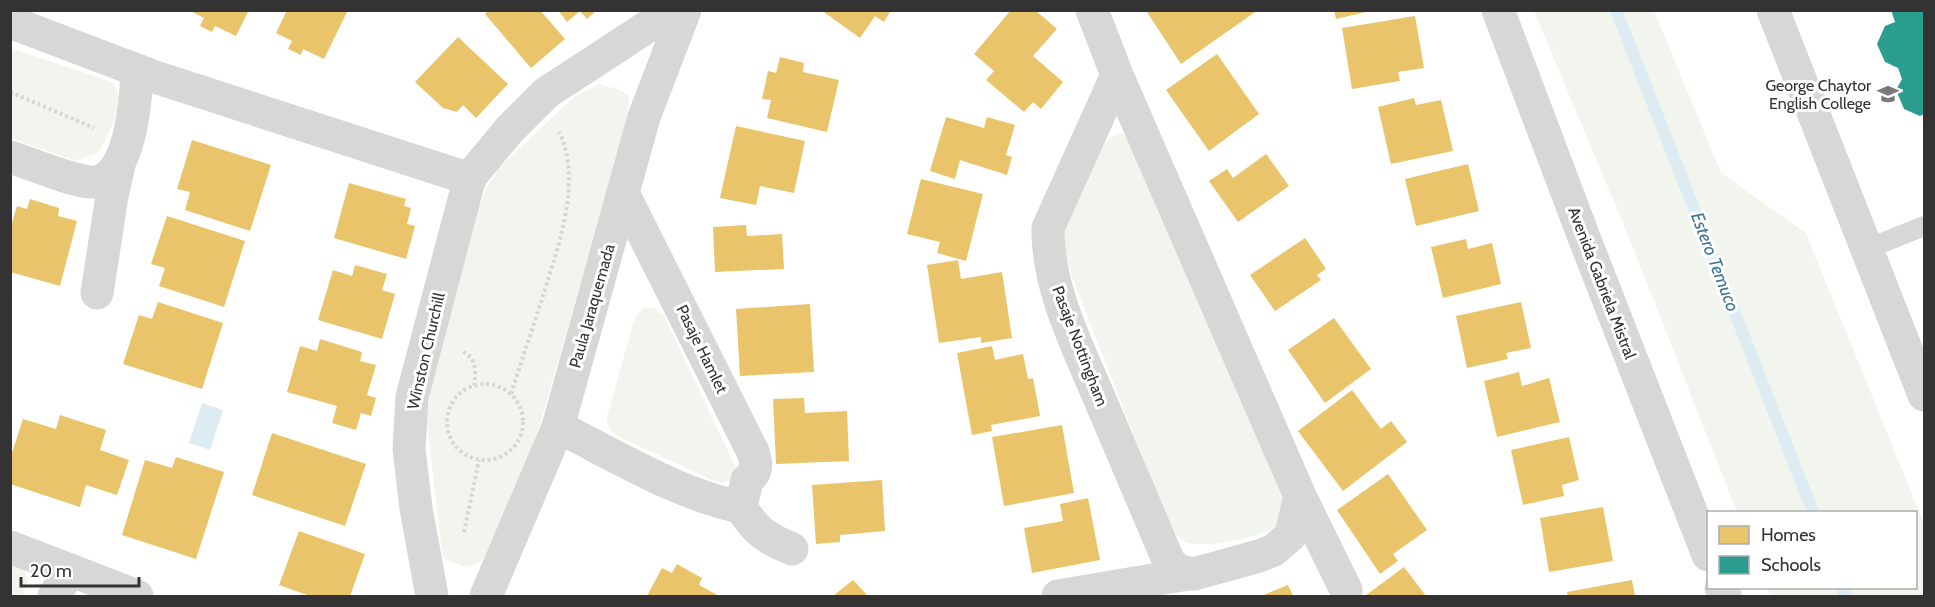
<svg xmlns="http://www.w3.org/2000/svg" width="1935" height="607" viewBox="0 0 1935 607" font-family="Cabin,sans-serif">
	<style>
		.green { fill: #f1f5ed }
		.water { fill: #ddebf3 }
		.homes { fill: #e9c46a }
		.schools { fill: #2a9d8f }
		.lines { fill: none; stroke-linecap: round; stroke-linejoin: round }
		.stream { stroke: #ddebf3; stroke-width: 12 }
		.path { stroke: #d6d6d6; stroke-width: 4; stroke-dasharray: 3 3; stroke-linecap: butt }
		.service { stroke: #d7d7d7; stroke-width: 20 }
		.minor { stroke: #d7d7d7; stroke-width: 33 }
		.tertiary { stroke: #d7d7d7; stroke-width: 33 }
		.labels { text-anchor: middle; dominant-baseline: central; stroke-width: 6; stroke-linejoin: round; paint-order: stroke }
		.poi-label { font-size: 16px; fill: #333; stroke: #fff; text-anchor: end }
		.street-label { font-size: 16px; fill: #333; stroke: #fff }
		.water-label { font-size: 18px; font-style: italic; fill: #3f7597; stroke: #fff }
	</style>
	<rect width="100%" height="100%" fill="#fff"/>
	<g class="green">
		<polygon points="1534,11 1654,11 1721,173 1806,233 1924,524 1924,596 1770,596 1767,588 1916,588 1916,512 1737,512 1630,240"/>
		<polygon points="11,48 112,82 119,95 114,122 99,152 76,161 11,138"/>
		<polygon points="600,84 622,91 629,97 627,121 540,424 515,496 489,553 477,564 466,567 448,561 442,554 427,422 430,389 480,206 486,189 499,168 575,96"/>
		<path d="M 1118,133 L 1128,136 L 1285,501 L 1285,514 C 1282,518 1280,523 1276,526 C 1264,537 1205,548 1189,543 C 1177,540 1170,525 1165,515 L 1073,279 L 1064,249 L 1064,231 L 1099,148 Z"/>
		<path d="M 643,308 L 654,308 L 664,316 L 736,468 L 732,480 L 723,483 L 712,480 L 622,438 C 612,433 607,429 607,417 L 634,320 Z"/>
		<polygon points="11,558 26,573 27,582 23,596 11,596"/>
	</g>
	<polygon class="water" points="202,403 223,410 210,450 189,443"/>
	<g class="homes">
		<polygon points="189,10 249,10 236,36 215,26 212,32 200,26 204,18"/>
		<polygon points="287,10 348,10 324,59 303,49 301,55 288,49 292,41 276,33"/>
		<polygon points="489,10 540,10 565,39 531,68 485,14"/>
		<polygon points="558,10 597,10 587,19 580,11 567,22"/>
		<polygon points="821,10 891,10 884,22 875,16 860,38"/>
		<polygon points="1011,10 1035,10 1057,29 1033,56 1063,82 1041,109 1033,102 1024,112 986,80 994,71 974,54"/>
		<polygon points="1149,10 1258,10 1181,64 1147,12"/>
		<polygon points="1334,10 1370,10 1370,11 1336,19"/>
		<polygon points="1415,16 1424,68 1398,72 1400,81 1352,89 1342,28"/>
		<polygon points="458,37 508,84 476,118 463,105 457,112 443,108 415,82"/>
		<polygon points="1217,54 1259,114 1209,151 1166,90"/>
		<polygon points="780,57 804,63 803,72 839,80 827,132 767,118 771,100 762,99 768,71 776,73"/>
		<polygon points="1414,98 1416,105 1441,100 1453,151 1391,164 1378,107"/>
		<polygon points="946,117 984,128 987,117 1015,125 1006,155 1012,157 1007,175 960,160 955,179 930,171"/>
		<polygon points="736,126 805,141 794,193 760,186 756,205 720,198"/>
		<polygon points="192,140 271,165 250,231 185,210 190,192 177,189"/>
		<polygon points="1266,154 1289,186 1238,222 1209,181 1227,169 1233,178"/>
		<polygon points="1468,164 1479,211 1416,226 1405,179"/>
		<polygon points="921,179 983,194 966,261 937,253 940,242 907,234"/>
		<polygon points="349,183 406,199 404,206 411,208 407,224 415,226 406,259 334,238"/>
		<polygon points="30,199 59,208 58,216 77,221 60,286 10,272 10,229 17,206 27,209"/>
		<polygon points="167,216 245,241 224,307 159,286 165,268 151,264"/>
		<polygon points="746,225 747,236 782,234 784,269 715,272 713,227"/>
		<polygon points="1305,238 1326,269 1317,275 1321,280 1275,311 1250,275"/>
		<polygon points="1466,239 1468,249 1492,243 1501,284 1443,298 1431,247"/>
		<polygon points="958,260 961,279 1002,272 1012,338 981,343 981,337 939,343 927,265"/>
		<polygon points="355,265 387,274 382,290 395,294 382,339 318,320 333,270 352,276"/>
		<polygon points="158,302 223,323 202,389 123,364 139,315 152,319"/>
		<polygon points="1521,302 1531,348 1506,353 1508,359 1467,368 1456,316"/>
		<polygon points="810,304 814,372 740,376 736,309"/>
		<polygon points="1334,318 1371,369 1325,403 1288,350"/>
		<polygon points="320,339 362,352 360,361 376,365 367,395 376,398 371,416 361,413 356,430 332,423 337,406 287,392 300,346 317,351"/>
		<polygon points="992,346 995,360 1023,354 1028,379 1033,378 1040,416 991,425 992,431 972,435 957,353"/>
		<polygon points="1519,372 1522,386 1549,378 1560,422 1497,437 1484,381"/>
		<polygon points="1352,390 1381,429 1391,421 1407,442 1343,491 1298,431"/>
		<polygon points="804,398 805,413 847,411 849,461 776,464 773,399"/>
		<polygon points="60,415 106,430 100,450 129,460 117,495 86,485 80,507 10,484 10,459 23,419 56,429"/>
		<polygon points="1062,425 1074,493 1004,506 992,437"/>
		<polygon points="272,433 366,464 345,526 252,495"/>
		<polygon points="1569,437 1579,480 1562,485 1564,496 1523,505 1511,450"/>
		<polygon points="176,457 224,472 196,559 122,535 145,460 172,468"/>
		<polygon points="1388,474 1427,530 1393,554 1398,561 1380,574 1337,510"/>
		<polygon points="882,480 885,531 840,535 840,542 816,544 812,485"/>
		<polygon points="1088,498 1100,560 1032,573 1024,528 1063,521 1060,504"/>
		<polygon points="1603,507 1613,561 1549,572 1540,518"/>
		<polygon points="299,531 365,554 350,596 310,596 279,585"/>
		<polygon points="677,564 702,578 699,585 719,596 647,596 662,568 672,573"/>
		<polygon points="1404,567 1426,596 1365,596"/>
		<polygon points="853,580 868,596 833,596"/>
		<polygon points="1632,580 1635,596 1568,596 1567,592"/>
		<polygon points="1288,585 1293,596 1261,596"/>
	</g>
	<polygon class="schools" points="1893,10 1924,10 1924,114 1920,116 1904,109 1896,90 1902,79 1898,68 1885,62 1877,44 1885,26 1895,22 1892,13"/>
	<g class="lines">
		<g class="stream">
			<polyline points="1616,10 1813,512"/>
			<polyline points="1843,588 1846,596"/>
		</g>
		<g class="path">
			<polyline points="10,92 94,128"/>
			<path d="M 463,352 C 477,358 476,372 474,385"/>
			<circle cx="485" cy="422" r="38"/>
			<path d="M 511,394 C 521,363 531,333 541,302 C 556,253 584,181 559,132"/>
			<polyline points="464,532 479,460"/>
		</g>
		<polyline class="service" points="1867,249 1924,226"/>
		<g class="minor">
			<path d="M 1092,10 L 1117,75 L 1300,496 L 1291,535 L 1274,550 L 1259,556 L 1194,574 L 1179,571 L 1169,562 C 1146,509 1124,455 1101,402 C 1078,347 1047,288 1048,228 L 1117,75"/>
			<polyline points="10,22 155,77 470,179"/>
			<path d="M 10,157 C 29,163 78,184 96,182 C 131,176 136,99 137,70"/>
			<polyline points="97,293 112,196 119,165"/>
			<path d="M 558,427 C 615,455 679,495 741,507 L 747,480 C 758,472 757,464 753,452 L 623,193"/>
			<polyline points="1300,496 1346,590"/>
			<path d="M 741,507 C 756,532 766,538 792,549"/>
			<polyline points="10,547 137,596"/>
			<polyline points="54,596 70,570"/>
			<polyline points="432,596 416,508 409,449 412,397 470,177 510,129 546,93 673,10"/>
			<polyline points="1058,596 1188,574"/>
		</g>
		<g class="tertiary">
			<polyline points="1498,10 1585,240 1708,555"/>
			<polyline points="1773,10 1924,395"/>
			<polyline points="1721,588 1725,596"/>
			<polyline points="486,596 558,427 644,117 685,10"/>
		</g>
	</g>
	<defs>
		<symbol id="school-bare" viewBox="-9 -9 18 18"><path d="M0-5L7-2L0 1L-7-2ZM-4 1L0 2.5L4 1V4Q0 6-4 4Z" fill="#7a7a7a" stroke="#fff" stroke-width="2.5" paint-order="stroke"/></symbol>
	</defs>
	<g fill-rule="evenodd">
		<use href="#school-bare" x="1873" y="79" width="30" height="30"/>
	</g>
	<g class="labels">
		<g class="poi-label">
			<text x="1871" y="85">George Chaytor<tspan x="1871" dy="18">English College</tspan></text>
		</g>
		<g class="street-label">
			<text transform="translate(1602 283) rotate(69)">Avenida Gabriela Mistral</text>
			<text transform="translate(592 306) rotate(-74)">Paula Jaraquemada</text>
			<text transform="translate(1080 346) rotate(69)">Pasaje Nottingham</text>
			<text transform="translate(702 349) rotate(64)">Pasaje Hamlet</text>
			<text transform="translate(426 351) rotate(-77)">Winston Churchill</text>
		</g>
		<g class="water-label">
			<text transform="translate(1715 262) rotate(69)">Estero Temuco</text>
		</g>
	</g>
	<rect width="1935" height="607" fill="none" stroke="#333333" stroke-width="24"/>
	<rect x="1707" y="511" width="210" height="78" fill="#ffffff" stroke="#adadad" stroke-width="1.5"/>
	<rect x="1719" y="526" width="30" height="18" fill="#e9c46a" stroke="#adadad" stroke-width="1.5"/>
	<text x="1761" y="541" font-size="18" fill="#333333">Homes</text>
	<rect x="1719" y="556" width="30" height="18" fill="#2a9d8f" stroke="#adadad" stroke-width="1.5"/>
	<text x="1761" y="571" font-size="18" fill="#333333">Schools</text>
	<path d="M21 577v9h118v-9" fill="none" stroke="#333333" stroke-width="3"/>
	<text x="30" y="577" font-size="18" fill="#333333" stroke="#ffffff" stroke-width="4.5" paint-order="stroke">20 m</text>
</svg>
